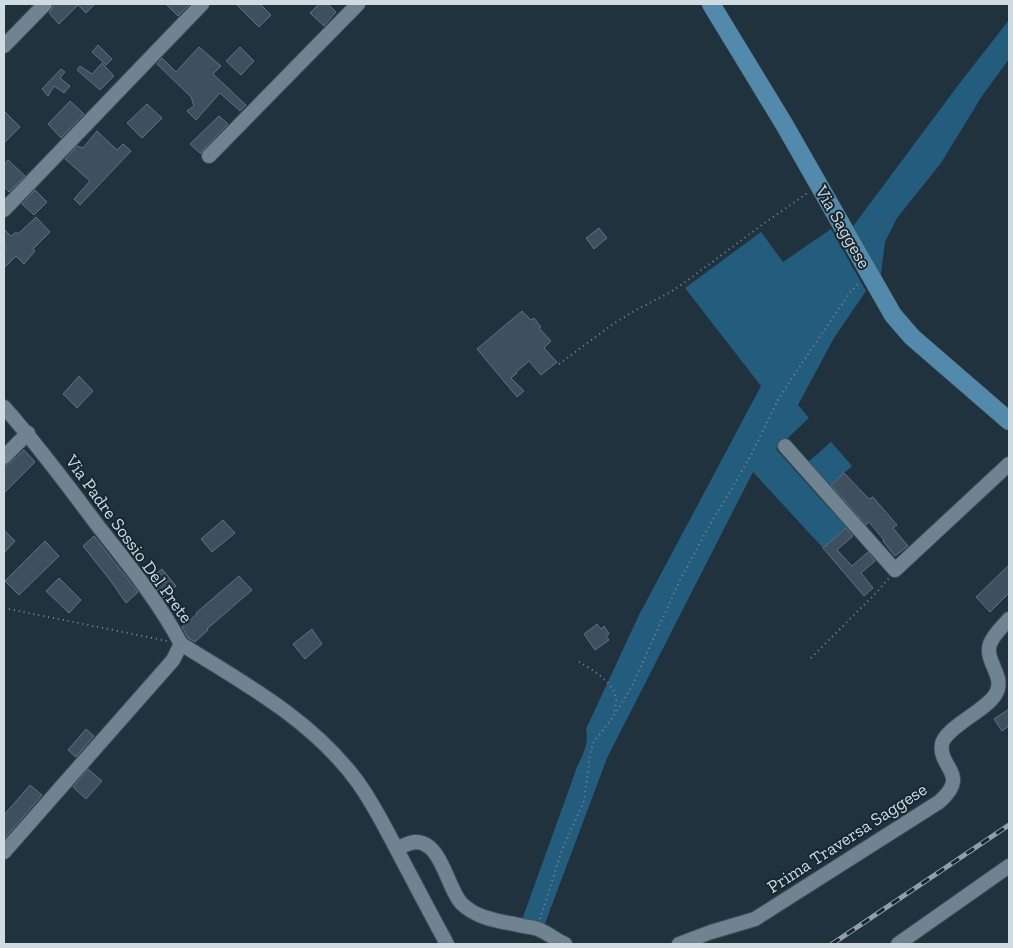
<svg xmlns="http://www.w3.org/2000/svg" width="1013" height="948" viewBox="0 0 1013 948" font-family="'Zilla Slab',serif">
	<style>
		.green { fill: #235c7d }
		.building { fill: #3e505d; stroke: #5f7280 }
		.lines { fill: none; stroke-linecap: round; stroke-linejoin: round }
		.minor-casing { stroke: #405059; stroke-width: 16 }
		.major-casing { stroke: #405059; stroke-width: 19 }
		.path { stroke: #7b8992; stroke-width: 2; stroke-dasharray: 1 4; stroke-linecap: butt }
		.minor { stroke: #6f8390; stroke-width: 14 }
		.major { stroke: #538aab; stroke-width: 18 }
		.rail-casing { stroke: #919fa7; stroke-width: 5 }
		.rail { stroke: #172833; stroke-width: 3; stroke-dasharray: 9; stroke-linecap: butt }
		.labels { text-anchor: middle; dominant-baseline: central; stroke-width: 4; stroke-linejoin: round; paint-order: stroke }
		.street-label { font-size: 18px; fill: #cfdae1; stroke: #172833 }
	</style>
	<rect width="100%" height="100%" fill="#20323d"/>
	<g class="green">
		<polygon points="1009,20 1009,59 982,96 941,163 897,218 885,242 880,281 851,229 959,84"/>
		<path d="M 831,229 L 866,291 L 834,338 L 798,405 L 809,418 L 776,449 L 818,496 L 847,527 L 823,548 L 753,472 L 607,758 L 544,926 L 522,920 L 577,767 C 583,754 589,744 586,729 L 639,615 L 761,386 L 685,288 L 761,232 L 783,262 Z"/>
		<polygon points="831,442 852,466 828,487 807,463"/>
	</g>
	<g class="building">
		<polygon points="55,4 95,4 86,13 78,5 59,24 49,13"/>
		<polygon points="166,4 190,4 178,16"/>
		<polygon points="236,4 260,4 271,15 259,27"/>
		<polygon points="319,4 328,4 336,12 324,26 310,13"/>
		<polygon points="98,45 112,59 106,65 92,52"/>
		<polygon points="199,47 221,66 213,74 246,105 240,111 220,93 196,120 187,111 194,106 191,97 157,64 162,58 176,72"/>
		<polygon points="240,47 254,61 241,75 226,61"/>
		<polygon points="102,63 114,76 100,90 77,70 80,66 92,74"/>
		<polygon points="61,69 65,72 60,78 70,86 64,93 54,86 48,96 42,89"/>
		<polygon points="70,101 84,114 61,138 48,124"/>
		<polygon points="147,104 162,118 142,138 127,123"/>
		<polygon points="4,111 20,127 4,143"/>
		<polygon points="219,116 228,124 203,150 201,154 190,144"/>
		<polygon points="97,131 117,150 123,144 131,151 80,205 74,199 90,181 65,159 77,146 83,148"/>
		<polygon points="8,160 25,176 9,192 4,187 4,165"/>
		<polygon points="35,190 47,202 34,215 22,204"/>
		<polygon points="36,217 50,232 33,249 35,251 24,264 16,256 4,268 4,251 7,248 4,244 4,229 11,236 16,232 18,234"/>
		<polygon points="599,228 607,238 594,249 586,238"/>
		<polygon points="522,311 531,320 534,318 541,327 539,328 551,341 544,348 557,362 541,375 529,361 516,372 517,373 511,378 524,391 517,397 477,349"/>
		<polygon points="79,376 93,391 77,408 63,394"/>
		<polygon points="24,450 35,462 4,493 4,466 10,463"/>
		<polygon points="844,473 869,499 873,497 897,525 893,528 908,546 895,556 883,541 884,540 869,522 866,525 831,485"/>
		<polygon points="223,520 235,533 212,552 201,539"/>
		<polygon points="846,528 853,536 837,550 852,566 868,552 875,561 861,573 873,588 864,596 823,548"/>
		<polygon points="4,530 15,541 4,553"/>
		<polygon points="94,536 138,592 126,603 110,580 83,546"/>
		<polygon points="45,541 59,556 19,595 5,581"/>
		<polygon points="1009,565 1009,593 990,612 976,597"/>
		<polygon points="162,569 176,586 163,598 150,579"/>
		<polygon points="239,576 252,590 207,629 208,630 195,642 188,638 182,627 197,614 196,613"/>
		<polygon points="59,578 81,600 69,613 46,591"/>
		<polygon points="597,624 601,629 604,626 609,634 606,636 609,640 595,650 584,634"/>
		<polygon points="312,629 322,644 305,659 293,644"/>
		<polygon points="1009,709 1009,726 1002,731 994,719"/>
		<polygon points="86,729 94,736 76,757 68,750"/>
		<polygon points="88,769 102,781 86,799 73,787"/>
		<polygon points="30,785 42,795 4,839 4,815"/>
	</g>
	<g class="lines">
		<defs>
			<g id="minor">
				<polyline points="4,46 45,4"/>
				<polyline points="209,156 358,4"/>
				<polyline points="4,210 202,4"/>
				<path d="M 4,407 C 38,445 68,486 98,526 C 128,564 159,602 181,644 L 173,660 L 4,852"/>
				<polyline points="785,446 895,570 1009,464"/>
				<polyline points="4,457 28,433"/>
				<path d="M 181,644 C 244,683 312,720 357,781 C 373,803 385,827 397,850 C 414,882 430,913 447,944"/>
				<path d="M 397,849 C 402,846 408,843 415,842 C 442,841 447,889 462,904 C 479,920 502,921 523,926 C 528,927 533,927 538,929 C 548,933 556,940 565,944"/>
				<path d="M 679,944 L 711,932 L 755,919 L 939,802 C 971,774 938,768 942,744 C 945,728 985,711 995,695 C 1007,677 984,662 990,644 C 993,635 1003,626 1009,619"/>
				<polyline points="898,944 1009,866"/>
			</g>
			<polyline id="major" points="711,4 784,124 893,315 912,337 1009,421"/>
		</defs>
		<use href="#minor" class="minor-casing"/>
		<use href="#major" class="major-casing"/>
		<g class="path">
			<polyline points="559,364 613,324 636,310 669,293 684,283 766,222 809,192"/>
			<polyline points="4,608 167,641"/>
			<polyline points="811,658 876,593 889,578"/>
			<path d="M 579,662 C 592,669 614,683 616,698 C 617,703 614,710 614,715"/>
			<polyline points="540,919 562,850 584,801 590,755 593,743 613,717 631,688 681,578 713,519 730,492 751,455 779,398 798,369 851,291 859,283"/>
		</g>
		<use href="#minor" class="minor"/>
		<use href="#major" class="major"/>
		<defs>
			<polyline id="rail" points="832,944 1009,825"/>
		</defs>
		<use href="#rail" class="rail-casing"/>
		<use href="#rail" class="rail"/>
	</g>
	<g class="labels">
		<g class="street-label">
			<text transform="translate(843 227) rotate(60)">Via Saggese</text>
			<text transform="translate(129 539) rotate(54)">Via Padre Sossio Del Prete</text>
			<text transform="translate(847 838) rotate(-33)">Prima Traversa Saggese</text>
		</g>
	</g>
	<rect width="1013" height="948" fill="none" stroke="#cfdae1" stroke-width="10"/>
</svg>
